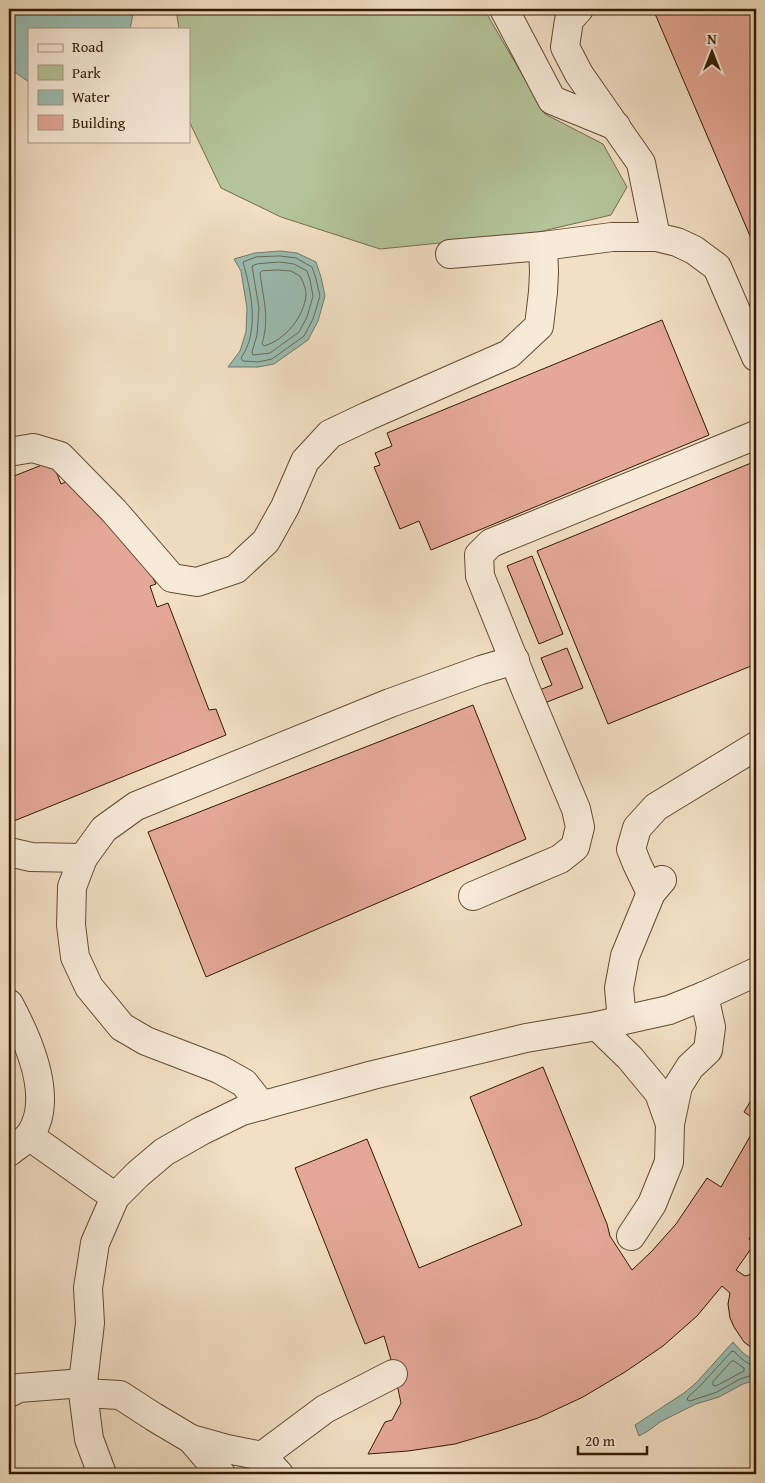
<svg xmlns="http://www.w3.org/2000/svg" width="765" height="1483" viewBox="0 0 765 1483" font-family="'Gentium Book Plus',serif">
	<style>
		.green { fill: #b4c399; stroke: #746f4c }
		.water { fill: #9bbdb2; stroke: #717c6b }
		.lines { fill: none; stroke-linecap: round; stroke-linejoin: round }
		.shore { stroke: #676c59; stroke-width: 1 }
		.building { fill: #e5a898; stroke: #331b00 }
		.minor-casing { stroke: #634c31; stroke-width: 30 }
		.minor { stroke: #f7ead9; stroke-width: 28 }
	</style>
	<rect width="100%" height="100%" fill="#f2dfc4"/>
	<filter id="stains"><feTurbulence type="fractalNoise" baseFrequency=".004" numOctaves="4"/><feColorMatrix values="0 0 0 0 .2 0 0 0 0 .09 0 0 0 0 .02 0 0 0 .5 -.17"/></filter>
	<radialGradient id="worn" r=".72"><stop offset=".6" stop-color="#630" stop-opacity="0"/><stop offset="1" stop-color="#630" stop-opacity=".3"/></radialGradient>
	<polygon class="green" points="176,9 484,9 545,114 603,144 627,187 611,215 530,234 380,249 281,217 221,188 189,121 189,29 179,29"/>
	<g class="water">
		<polygon points="9,9 132,9 133,14 130,29 29,29 29,82 9,68"/>
		<polygon points="280,251 297,253 316,262 321,277 325,296 318,321 308,340 274,364 258,367 228,367 240,351 246,332 247,308 241,271 234,259 255,253"/>
		<polygon points="733,1342 743,1353 756,1362 756,1378 753,1381 743,1384 719,1397 696,1404 660,1422 648,1431 639,1436 635,1425 684,1393 696,1383"/>
	</g>
	<g class="lines">
		<g class="shore">
			<path d="M 280,256 L 296,258 L 312,267 L 316,279 L 320,296 L 313,319 L 304,336 L 272,359 L 258,362 L 243,361 L 241,358 C 260,331 251,291 243,262 L 256,257 Z"/>
			<polygon points="280,262 294,264 307,271 310,280 313,296 307,317 299,332 270,353 253,355 252,352 257,335 259,308 252,266 257,264"/>
			<path d="M 279,270 L 291,271 L 300,276 C 303,281 306,289 306,295 C 304,317 285,340 264,346 L 262,344 C 270,318 263,298 260,273 L 262,271 Z"/>
			<polygon points="732,1361 734,1361 744,1368 744,1371 716,1386 713,1385 713,1382"/>
			<path d="M 756,1366 C 748,1365 740,1358 735,1352 L 732,1351 L 700,1386 L 688,1397 L 687,1400 L 690,1401 L 717,1392 L 740,1379 L 756,1374"/>
		</g>
	</g>
	<g class="building">
		<polygon points="653,9 756,9 756,250"/>
		<polygon points="662,320 709,435 431,550 419,521 400,529 374,467 380,465 375,453 392,446 387,433"/>
		<polygon points="52,461 61,484 74,478 142,557 156,584 150,586 157,607 168,603 209,710 216,709 226,735 9,823 9,478"/>
		<polygon points="756,461 756,664 608,724 537,551"/>
		<polygon points="532,556 563,634 539,644 507,566"/>
		<polygon points="567,648 583,688 542,704 537,691 552,685 541,658"/>
		<polygon points="473,705 526,839 206,977 148,832"/>
		<polygon points="543,1067 607,1224 610,1236 632,1270 652,1251 676,1224 707,1178 721,1187 756,1126 756,1227 749,1239 755,1243 736,1270 745,1276 756,1273 756,1351 744,1342 734,1327 730,1318 728,1304 730,1293 722,1286 697,1316 663,1346 625,1372 583,1397 538,1418 499,1431 455,1444 408,1451 368,1454 385,1422 392,1420 401,1403 394,1370 384,1336 365,1344 295,1168 367,1139 419,1268 522,1225 470,1097"/>
		<polygon points="756,1092 756,1120 744,1112"/>
	</g>
	<g class="lines">
		<defs>
			<g id="minor">
				<polyline points="504,9 552,100 616,126"/>
				<polyline points="579,9 569,20 565,47 579,74 641,163 656,237"/>
				<polyline points="450,254 543,246 612,237 656,237 677,242 694,250 717,267 756,357"/>
				<polyline points="9,452 33,448 60,456 114,511 172,578 197,582 236,569 266,541 285,507 305,461 330,434 368,416 509,354 539,326 543,292 544,272 543,246"/>
				<polyline points="9,852 31,857 83,858"/>
				<polyline points="651,893 637,864 631,849 637,828 656,807 756,746"/>
				<polyline points="473,896 560,859 575,847 580,827 576,809 526,690 480,576 479,555 491,543 756,435"/>
				<path d="M 9,1004 C 28,1039 55,1098 30,1135 C 25,1141 15,1147 9,1152"/>
				<polyline points="622,1020 619,988 625,956 651,893 662,880"/>
				<polyline points="597,1026 630,1058 659,1093 670,1124 669,1162 652,1204 631,1236"/>
				<polyline points="262,1106 244,1083 219,1069 146,1041 122,1027 89,987 75,957 71,925 72,887 83,858 104,829 136,806 390,703 481,670 515,660"/>
				<polyline points="670,1124 678,1086 690,1067 708,1050 711,1027 704,996"/>
				<polyline points="29,1136 115,1197"/>
				<polyline points="9,1393 19,1388 83,1383"/>
				<polyline points="83,1393 120,1395 154,1417 191,1439 227,1449 262,1456 279,1474"/>
				<polyline points="191,1439 221,1474"/>
				<polyline points="262,1456 325,1409 393,1374"/>
				<polyline points="102,1474 89,1439 83,1393 83,1383 90,1323 88,1288 95,1243 115,1197 138,1174 164,1152 201,1131 242,1111 373,1075 526,1038 597,1026 669,1010 704,996 756,972"/>
			</g>
		</defs>
		<use href="#minor" class="minor-casing"/>
		<use href="#minor" class="minor"/>
	</g>
	<rect width="765" height="1483" fill="none" stroke="#f2dfc4" stroke-width="30"/>
	<rect x="10" y="10" width="745" height="1463" fill="none" stroke="#331b00" stroke-width="2.5"/>
	<rect x="15" y="15" width="735" height="1453" fill="none" stroke="#331b00"/>
	<rect x="28" y="28" width="162" height="115" fill="#f7ead9" stroke="#a99782"/>
	<rect x="38" y="44" width="25" height="8" fill="#f7ead9" stroke="#a99782"/>
	<text x="72" y="52" font-size="15" fill="#331b00">Road</text>
	<rect x="38" y="65" width="25" height="15" fill="#b4c399" stroke="#a99782"/>
	<text x="72" y="78" font-size="15" fill="#331b00">Park</text>
	<rect x="38" y="90" width="25" height="15" fill="#9bbdb2" stroke="#a99782"/>
	<text x="72" y="102" font-size="15" fill="#331b00">Water</text>
	<rect x="38" y="115" width="25" height="15" fill="#e5a898" stroke="#a99782"/>
	<text x="72" y="128" font-size="15" fill="#331b00">Building</text>
	<g transform="translate(712 52)" stroke="#f7ead9" stroke-width="4" paint-order="stroke">
	<path d="M0-4L9 19L0 12L-9 19Z" fill="#331b00"/>
	<text y="-8" font-size="14" font-weight="bold" text-anchor="middle" fill="#331b00">N</text>
	</g>
	<path d="M578 1446v8h69v-8" fill="none" stroke="#331b00" stroke-width="2.5"/>
	<text x="585" y="1446" font-size="15" fill="#331b00" stroke="#f7ead9" stroke-width="4" paint-order="stroke">20 m</text>
	<rect width="100%" height="100%" filter="url(#stains)"/>
	<rect width="100%" height="100%" fill="url(#worn)"/>
</svg>
